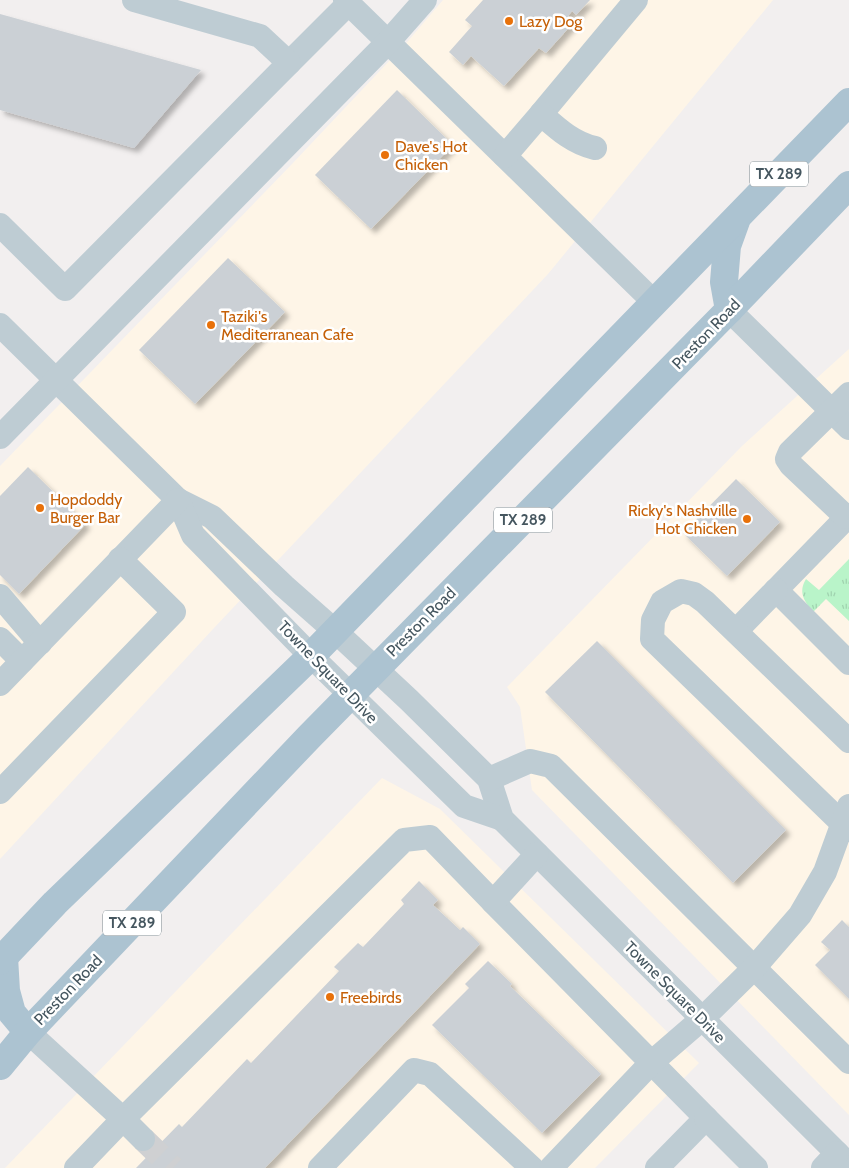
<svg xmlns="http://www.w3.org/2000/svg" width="849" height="1168" viewBox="0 0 849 1168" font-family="Cabin,sans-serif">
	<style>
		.commercial { fill: #fef5e7 }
		.grass { fill: url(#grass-tufts) }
		.building { fill: #cbd0d5; filter: url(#shadow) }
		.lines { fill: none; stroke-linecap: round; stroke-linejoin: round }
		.minor-tunnel { stroke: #cfd0d2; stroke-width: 24; stroke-dasharray: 24 12; stroke-linecap: butt }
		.minor { stroke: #beccd3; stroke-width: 24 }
		.major { stroke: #acc3d1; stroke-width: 28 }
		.food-dot { fill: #e8710a; stroke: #fff; stroke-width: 2 }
		.labels { text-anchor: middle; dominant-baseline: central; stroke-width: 5; stroke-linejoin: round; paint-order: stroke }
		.shield { fill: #fff; stroke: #7d898f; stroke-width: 1 }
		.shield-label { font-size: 15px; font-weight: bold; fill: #45565f }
		.food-label { font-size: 16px; fill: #c56008; stroke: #fff; text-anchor: start }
		.street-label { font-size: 16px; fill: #45565f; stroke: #fff }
	</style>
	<defs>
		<pattern id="grass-tufts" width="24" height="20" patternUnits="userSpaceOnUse" patternTransform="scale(1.25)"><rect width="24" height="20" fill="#b9f4c9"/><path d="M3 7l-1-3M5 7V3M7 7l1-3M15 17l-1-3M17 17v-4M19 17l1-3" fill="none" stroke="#a0d3af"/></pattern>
		<filter id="shadow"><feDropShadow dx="4.5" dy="4.5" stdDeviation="2.5" flood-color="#0004"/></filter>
	</defs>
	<rect width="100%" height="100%" fill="#f2efef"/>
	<g class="commercial">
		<polygon points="443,0 773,0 548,274 214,628 0,859 0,466 292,164 408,41"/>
		<polygon points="849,349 849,1115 532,790 520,707 507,687 742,446"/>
		<polygon points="382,778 440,809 699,1063 595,1168 5,1168"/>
	</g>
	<path class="grass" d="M 849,559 L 849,621 L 826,599 L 813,612 C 804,601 798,592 806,579 L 819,590 Z"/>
	<g class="building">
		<polygon points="483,0 590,0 576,15 572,11 568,16 574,22 546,53 539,48 504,86 471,56 463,65 449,52 472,26 465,20"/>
		<polygon points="0,14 201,70 134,148 0,110"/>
		<polygon points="397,90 453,145 371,229 315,175"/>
		<polygon points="228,258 285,312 195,404 139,350"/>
		<polygon points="28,467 86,524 19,594 0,575 0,496"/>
		<polygon points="736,479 780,522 727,576 683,533"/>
		<polygon points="597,641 786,830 733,883 545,692"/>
		<polygon points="419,881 438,900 433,905 460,930 463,927 480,944 265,1168 136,1168 179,1124 182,1127 247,1059 251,1063 339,971 334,967 358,943 363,947 404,904 401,900"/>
		<polygon points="842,920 849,927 849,999 815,965 830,950 821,942"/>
		<polygon points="488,961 512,984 510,986 601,1074 542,1133 432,1025 469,988 465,984"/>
	</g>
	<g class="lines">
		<polyline class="minor-tunnel" points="143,1139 173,1168"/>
		<g class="minor">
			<polyline points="345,0 654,302"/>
			<polyline points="289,63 349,3"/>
			<polyline points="541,114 636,0"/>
			<path d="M 505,156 L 541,114 C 558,129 573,143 595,148"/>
			<polyline points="0,225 65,289 289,63 260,36 134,0"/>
			<polyline points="729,310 849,428"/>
			<polyline points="0,325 178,500 212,517 284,586 335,631 409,700 489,779 502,819 849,1165"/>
			<polyline points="0,437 388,42 425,0"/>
			<polyline points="178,500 193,535 311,656 464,806 502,819"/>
			<polyline points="849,515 776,590 849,663"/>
			<polyline points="846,517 791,465 787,459 790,452 849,394"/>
			<polyline points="0,596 40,643"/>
			<polyline points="736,631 776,590"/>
			<polyline points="0,639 22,661"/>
			<polyline points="0,684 178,500"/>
			<polyline points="849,741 705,602 694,594 681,591 662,602 653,620 652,639 849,830"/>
			<polyline points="489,779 530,761 551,766 849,1062"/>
			<polyline points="0,792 174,612 120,559"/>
			<polyline points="493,902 706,1118 657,1168"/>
			<polyline points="28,1032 123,1119 404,840 430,837 493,902 537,854"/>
			<polyline points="706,1118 756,1168"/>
			<polyline points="76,1168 123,1119 143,1139"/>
			<polyline points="320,1168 414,1070 430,1074 532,1168"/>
			<polyline points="551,1168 651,1063 702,1019 754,968 800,915 825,872 849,806"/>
			<polyline points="823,1168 837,1153"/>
		</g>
		<g class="major">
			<polyline points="729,310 724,282 727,246 736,221"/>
			<polyline points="4,957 6,991 12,1013 28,1032"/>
			<polyline points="0,961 55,903 311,656 849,102"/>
			<polyline points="0,1066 28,1032 309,737 729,310 849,185"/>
		</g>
	</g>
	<g class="food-dot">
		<circle cx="509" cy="21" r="5"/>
		<circle cx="385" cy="155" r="5"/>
		<circle cx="211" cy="325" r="5"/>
		<circle cx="40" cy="508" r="5"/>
		<circle cx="747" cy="519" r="5"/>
		<circle cx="330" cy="997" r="5"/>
	</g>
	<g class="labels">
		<g class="shield">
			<rect x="750" y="161.5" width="58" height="25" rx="4"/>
			<rect x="494" y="507.5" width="58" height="25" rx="4"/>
			<rect x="103" y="910.5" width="58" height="25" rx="4"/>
		</g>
		<g class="shield-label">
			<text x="779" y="174">TX 289</text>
			<text x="523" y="520">TX 289</text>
			<text x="132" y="923">TX 289</text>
		</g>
		<g class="food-label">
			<text x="519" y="21">Lazy Dog</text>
			<text x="395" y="146">Dave's Hot<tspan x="395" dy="18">Chicken</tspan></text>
			<text x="221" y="316">Taziki's<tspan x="221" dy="18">Mediterranean Cafe</tspan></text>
			<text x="50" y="499">Hopdoddy<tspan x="50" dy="18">Burger Bar</tspan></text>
			<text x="737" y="510" text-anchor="end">Ricky's Nashville<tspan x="737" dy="18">Hot Chicken</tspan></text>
			<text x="340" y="997">Freebirds</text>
		</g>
		<g class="street-label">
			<text transform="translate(706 334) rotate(-46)">Preston Road</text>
			<text transform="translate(421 622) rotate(-45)">Preston Road</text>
			<text transform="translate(328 672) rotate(46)">Towne Square Drive</text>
			<text transform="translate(68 990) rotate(-46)">Preston Road</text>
			<text transform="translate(675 992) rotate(45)">Towne Square Drive</text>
		</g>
	</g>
</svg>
